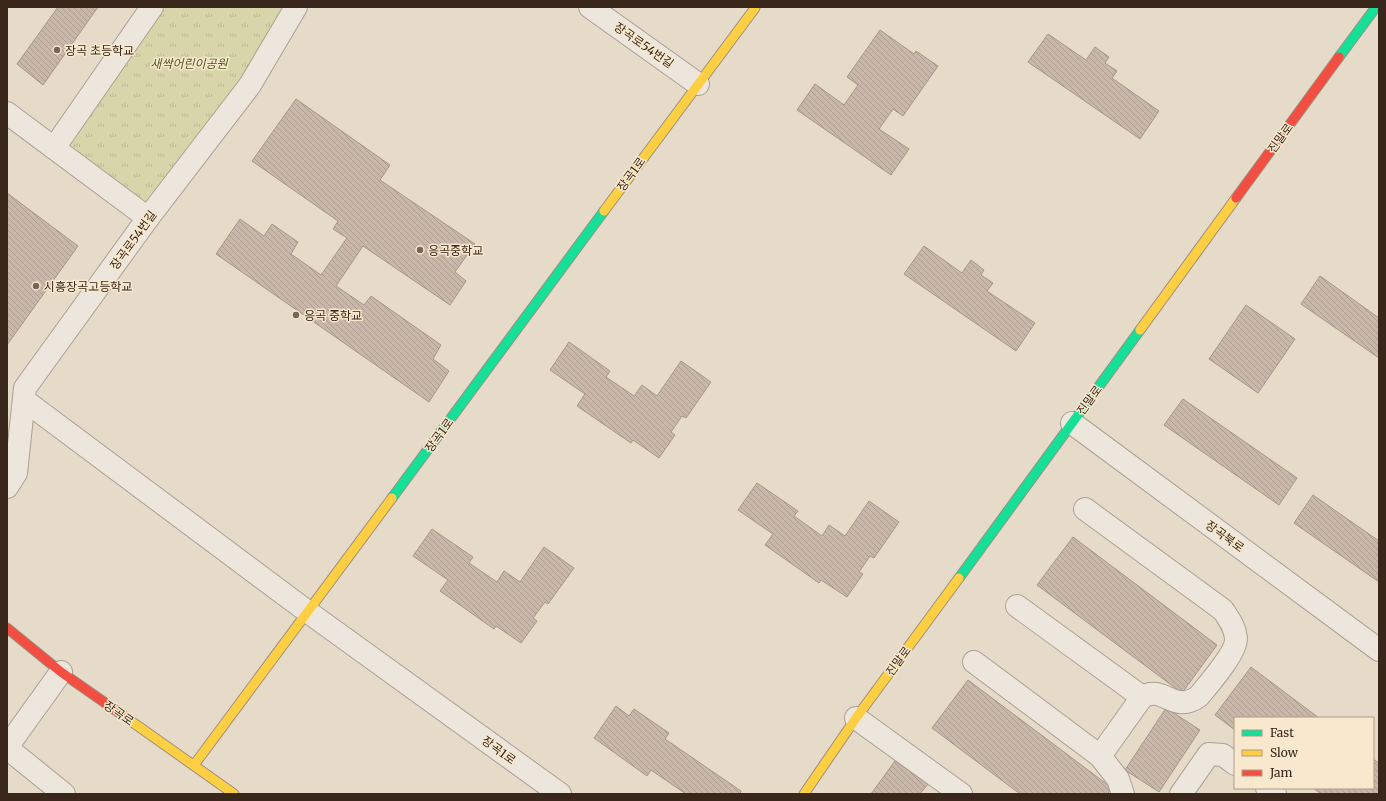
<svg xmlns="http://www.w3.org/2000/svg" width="1386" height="801" viewBox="0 0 1386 801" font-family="Merriweather,'Noto Sans KR',serif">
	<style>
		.park { fill: url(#park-tufts) }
		.building { fill: url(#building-back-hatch); stroke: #a69688 }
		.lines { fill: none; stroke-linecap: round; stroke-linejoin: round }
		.street-casing { stroke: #aaa093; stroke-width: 24 }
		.fast-casing { stroke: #9a8f83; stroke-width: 11 }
		.slow-casing { stroke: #9a8f83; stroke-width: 11 }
		.jam-casing { stroke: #9a8f83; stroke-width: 11 }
		.street { stroke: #ede6dc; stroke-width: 22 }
		.fast { stroke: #16e098; stroke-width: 9 }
		.slow { stroke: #ffcf43; stroke-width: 9 }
		.jam { stroke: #f24e42; stroke-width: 9 }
		.poi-dot { fill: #766658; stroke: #f8e8cd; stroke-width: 1.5 }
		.labels { text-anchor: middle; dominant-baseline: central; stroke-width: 3; stroke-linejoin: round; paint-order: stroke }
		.street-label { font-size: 12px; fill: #39271b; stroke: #f8e8cd }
		.poi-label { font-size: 12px; fill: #39271b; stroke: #f8e8cd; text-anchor: start }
		.park-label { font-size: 12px; font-style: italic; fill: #4e571f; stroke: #f8e8cd }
	</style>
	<defs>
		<pattern id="park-tufts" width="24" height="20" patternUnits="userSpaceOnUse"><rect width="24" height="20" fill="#d9d5aa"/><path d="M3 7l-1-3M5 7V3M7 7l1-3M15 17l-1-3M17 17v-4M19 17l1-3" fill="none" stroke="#bbb792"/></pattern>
		<pattern id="building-back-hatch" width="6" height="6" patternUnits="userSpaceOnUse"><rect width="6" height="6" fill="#c9b8aa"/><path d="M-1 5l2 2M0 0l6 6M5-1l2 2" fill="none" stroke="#ad9e92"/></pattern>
	</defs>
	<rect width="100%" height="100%" fill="#e6dbc9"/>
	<polygon class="park" points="165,7 282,7 243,76 148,207 68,147"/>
	<g class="building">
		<polygon points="58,7 98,7 43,85 17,64"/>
		<polygon points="880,30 914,54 916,51 938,66 903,116 893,109 879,129 909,149 891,175 797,110 815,84 844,105 858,85 847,77"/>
		<polygon points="1048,34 1086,60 1095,47 1109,57 1105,63 1117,71 1112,78 1159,111 1140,139 1028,62"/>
		<polygon points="296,99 390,165 380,180 475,244 455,272 466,281 450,305 363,246 336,286 364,305 371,296 441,345 433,359 449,371 429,402 216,254 240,219 264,236 272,224 298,242 291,254 321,275 347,238 333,229 338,221 252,161"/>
		<polygon points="7,193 78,246 7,345"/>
		<polygon points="924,246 962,273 971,260 984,270 981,275 993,283 987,291 1035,323 1016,351 904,274"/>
		<polygon points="1320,276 1379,318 1379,358 1301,304"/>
		<polygon points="1246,305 1295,339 1258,393 1209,359"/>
		<polygon points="569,342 610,371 606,377 634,396 642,385 657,396 681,361 711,382 686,418 682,416 671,432 675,435 659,458 633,440 631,443 577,406 585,394 550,370"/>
		<polygon points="1183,399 1297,478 1279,505 1164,425"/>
		<polygon points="757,483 798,511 794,516 822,536 829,525 845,536 869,501 899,522 874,558 870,556 859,572 863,574 847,597 821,580 819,583 765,545 773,534 738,510"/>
		<polygon points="1313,495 1379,541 1379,582 1294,523"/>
		<polygon points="432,529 473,557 469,563 497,582 504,571 520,582 544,547 574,568 548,604 545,602 533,618 537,621 521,643 496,626 494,629 440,591 448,580 413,556"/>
		<polygon points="1073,537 1217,645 1182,693 1037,585"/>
		<polygon points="1251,667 1319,718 1235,718 1235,730 1215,715"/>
		<polygon points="968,680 1112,788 1107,794 1020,794 932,728"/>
		<polygon points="616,706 629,716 634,709 669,733 665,739 741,791 740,794 686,794 651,770 647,776 594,738"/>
		<polygon points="1166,708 1200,730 1159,792 1125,770"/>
		<polygon points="1373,759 1379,763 1379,794 1321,794 1313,788 1373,788"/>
		<polygon points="895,761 928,784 920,794 871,794"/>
	</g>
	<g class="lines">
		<defs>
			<g id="street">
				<polyline points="590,7 698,84"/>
				<polyline points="7,113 148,218"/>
				<polyline points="54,148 152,7"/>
				<polyline points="24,400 308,612 560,794"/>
				<polyline points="1072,423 1379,650"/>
				<polyline points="7,487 16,473 25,388 148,218 250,85 296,7"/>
				<path d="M 1085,509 L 1223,610 C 1229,619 1235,627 1236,638 C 1237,652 1208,685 1199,696 C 1174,715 1164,684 1142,697"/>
				<polyline points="1017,606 1142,697 1100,756"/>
				<polyline points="974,662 1100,756 1118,779 1123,794"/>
				<polyline points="856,718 961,794"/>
				<polyline points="7,747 61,672"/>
				<polyline points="7,748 64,794"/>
				<polyline points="1267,788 1275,794"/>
				<polyline points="1181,794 1209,754 1223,755 1235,764"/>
			</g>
			<g id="fast">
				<polyline points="1339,57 1376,7"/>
				<polyline points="392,498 604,211"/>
				<polyline points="959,578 1140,330"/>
			</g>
			<g id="slow">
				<polyline points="604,211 755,8"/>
				<polyline points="1140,330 1236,198"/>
				<polyline points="121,714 234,794"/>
				<polyline points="194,765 392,498"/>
				<polyline points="804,794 856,718 959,578"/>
			</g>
			<g id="jam">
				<polyline points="1236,198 1339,57"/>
				<polyline points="7,628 61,672 121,714"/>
			</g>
		</defs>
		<use href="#street" class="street-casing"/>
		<use href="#fast" class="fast-casing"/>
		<use href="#slow" class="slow-casing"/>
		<use href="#jam" class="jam-casing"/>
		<use href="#street" class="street"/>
		<use href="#fast" class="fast"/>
		<use href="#slow" class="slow"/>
		<use href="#jam" class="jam"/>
	</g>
	<g class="poi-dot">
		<circle cx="57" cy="50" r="4"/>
		<circle cx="420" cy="250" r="4"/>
		<circle cx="36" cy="286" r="4"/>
		<circle cx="296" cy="315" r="4"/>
	</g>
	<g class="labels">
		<g class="street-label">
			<text transform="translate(644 45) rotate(35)">장곡로54번길</text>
			<text transform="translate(1280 138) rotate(-54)">진말로</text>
			<text transform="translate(631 174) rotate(-54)">장곡1로</text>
			<text transform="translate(133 240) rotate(-54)">장곡로54번길</text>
			<text transform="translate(1089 400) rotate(-54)">진말로</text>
			<text transform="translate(439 435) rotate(-54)">장곡1로</text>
			<text transform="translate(1225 536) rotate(36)">장곡북로</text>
			<text transform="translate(898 661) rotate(-54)">진말로</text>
			<text transform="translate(119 713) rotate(35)">장곡로</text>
			<text transform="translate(499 750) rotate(36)">장곡1로</text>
		</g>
		<g class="poi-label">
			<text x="65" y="50">장곡 초등학교</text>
			<text x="428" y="250">응곡중학교</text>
			<text x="44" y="286">시흥장곡고등학교</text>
			<text x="304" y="315">응곡 중학교</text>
		</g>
		<g class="park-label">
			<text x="189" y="63">새싹어린이공원</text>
		</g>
	</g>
	<rect width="1386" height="801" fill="none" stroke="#39271b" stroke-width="16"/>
	<rect x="1234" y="717" width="140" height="72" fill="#f8e8cd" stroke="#ac9b86"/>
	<rect x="1242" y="730" width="20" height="6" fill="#16e098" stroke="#ac9b86"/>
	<text x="1270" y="737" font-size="12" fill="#39271b">Fast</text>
	<rect x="1242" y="750" width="20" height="6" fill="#ffcf43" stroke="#ac9b86"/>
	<text x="1270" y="757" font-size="12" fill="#39271b">Slow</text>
	<rect x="1242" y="770" width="20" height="6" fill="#f24e42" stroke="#ac9b86"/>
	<text x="1270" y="777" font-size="12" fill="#39271b">Jam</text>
</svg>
